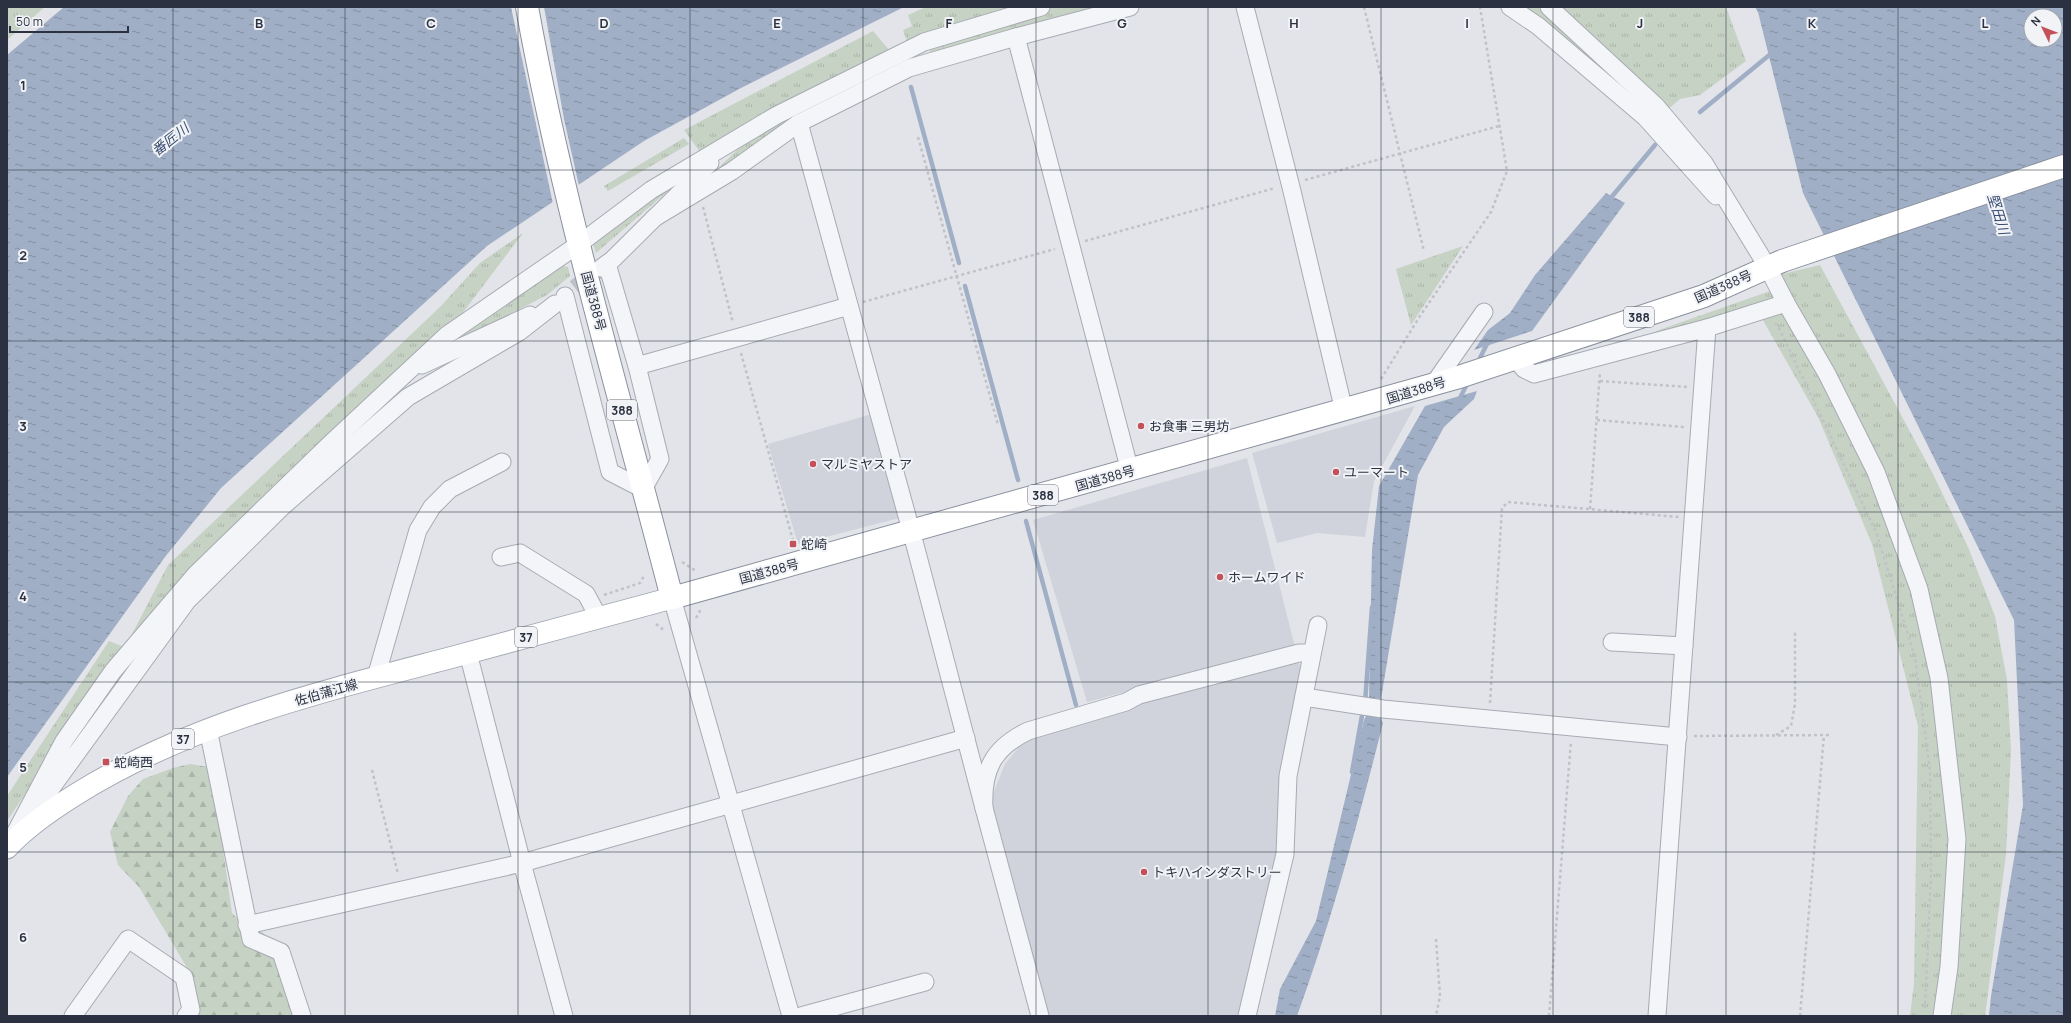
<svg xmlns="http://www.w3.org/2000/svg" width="2071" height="1023" viewBox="0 0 2071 1023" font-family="Manrope,'Noto Sans JP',sans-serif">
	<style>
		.built { fill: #d0d3db }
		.grass { fill: url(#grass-tufts) }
		.forest { fill: url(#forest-firs) }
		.water { fill: url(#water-ripples); fill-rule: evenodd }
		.pier { fill: #e2e4e9 }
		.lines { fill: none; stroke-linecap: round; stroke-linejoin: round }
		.stream { stroke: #a0afc6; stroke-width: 4.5 }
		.minor-tunnel { stroke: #bdc0c7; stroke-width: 17; stroke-dasharray: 17 8; stroke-linecap: butt }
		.minor-casing { stroke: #a7abb3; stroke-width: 19 }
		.major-casing { stroke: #a2a8b4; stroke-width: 23 }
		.highway-casing { stroke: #8a919e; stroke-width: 24 }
		.path { stroke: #c0c2c8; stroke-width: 2.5; stroke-dasharray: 3 3; stroke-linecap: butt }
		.minor { stroke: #f4f5f8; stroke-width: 17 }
		.major { stroke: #fff; stroke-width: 21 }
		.highway { stroke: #fff; stroke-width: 22 }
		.grid { fill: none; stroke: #2b3140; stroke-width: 1; stroke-opacity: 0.55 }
		.poi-dot { fill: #c45159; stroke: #f1f3f7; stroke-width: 1.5 }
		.labels { text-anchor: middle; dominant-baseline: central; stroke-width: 4; stroke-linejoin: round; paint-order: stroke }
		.shield { fill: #f1f3f7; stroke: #666b77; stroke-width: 1 }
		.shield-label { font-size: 12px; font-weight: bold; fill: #2b3140 }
		.street-label { font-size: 13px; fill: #2b3140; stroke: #f1f3f7 }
		.poi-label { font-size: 13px; fill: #2b3140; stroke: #f1f3f7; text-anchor: start }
		.water-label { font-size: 14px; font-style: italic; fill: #384d70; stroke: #f1f3f7 }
		.grid-label { font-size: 13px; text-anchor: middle; font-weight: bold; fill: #2b3140; stroke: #f1f3f7; stroke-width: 4; stroke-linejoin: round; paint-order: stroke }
	</style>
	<defs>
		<pattern id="grass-tufts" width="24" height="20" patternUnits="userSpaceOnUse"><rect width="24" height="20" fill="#c6d2c3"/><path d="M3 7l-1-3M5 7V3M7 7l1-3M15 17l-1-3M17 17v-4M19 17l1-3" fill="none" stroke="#aab5a9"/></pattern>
		<pattern id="forest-firs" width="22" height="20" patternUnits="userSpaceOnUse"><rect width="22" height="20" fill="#c6d2c3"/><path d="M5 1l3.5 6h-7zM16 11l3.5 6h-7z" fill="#aab5a9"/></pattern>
		<pattern id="water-ripples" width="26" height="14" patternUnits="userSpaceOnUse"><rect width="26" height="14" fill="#a0afc6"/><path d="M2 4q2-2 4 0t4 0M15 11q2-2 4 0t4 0" fill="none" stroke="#838fa2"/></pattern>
	</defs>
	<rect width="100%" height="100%" fill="#e2e4e9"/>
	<g class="built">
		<polygon points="1415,406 1374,481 1365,537 1317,533 1277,543 1252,453"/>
		<polygon points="872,414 900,518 798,544 768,444"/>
		<polygon points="1247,458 1295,647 1087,702 1033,520"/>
		<polygon points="1295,660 1305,670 1281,840 1240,1016 1048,1016 988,806 1005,764 1024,741 1127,711 1131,703"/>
	</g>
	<g class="grass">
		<polygon points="7,7 45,7 7,40"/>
		<polygon points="926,7 1015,7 908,44 903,30 912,26 908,15"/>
		<polygon points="1051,7 1108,7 933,56 926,45"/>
		<polygon points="1514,7 1544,7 1654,109 1705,178"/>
		<polygon points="1555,7 1726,7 1746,61 1700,95 1680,99 1667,110"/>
		<polygon points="873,31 889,50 765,111 700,152 684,130"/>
		<polygon points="786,114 796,120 719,174 715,171 758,130"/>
		<polygon points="684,138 689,144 608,191 604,186"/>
		<polygon points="691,171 596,253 592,241"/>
		<polygon points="523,233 455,323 131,636 168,565 441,306 480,263"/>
		<polygon points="1463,246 1411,325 1396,269"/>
		<polygon points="556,265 568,267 570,276 547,295 440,350"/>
		<polygon points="1820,265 1933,474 1968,547 1995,616 2007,680 2011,750 2006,854 1985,1016 1910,1016 1914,983 1918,726 1872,544 1818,417 1755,306 1637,341 1659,330 1773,290 1778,275"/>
		<polygon points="109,641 124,647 7,821 7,796"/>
	</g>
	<path class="forest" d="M 190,764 L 208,767 L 213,780 L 232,913 C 245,929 256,923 269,939 L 297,1016 L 198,1016 L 186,966 L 139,887 L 118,865 L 110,832 L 128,796 L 143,779 L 173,768 Z"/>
	<g class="water">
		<polygon points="64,7 904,7 741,88 644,141 487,246 221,488 165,557 7,777 7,55"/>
		<path d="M 1755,7 L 2064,7 L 2064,1016 L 1989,1016 L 1991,996 L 2023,805 L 2014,620 L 1803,193 L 1758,12 ZM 2031,16 L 2055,16 L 2055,40 L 2031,40 Z"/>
		<polygon points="1606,193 1625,203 1532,331 1474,350 1488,330 1510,313 1535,275"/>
		<polygon points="1477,391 1474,399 1444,427 1418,475 1381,699 1369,698 1372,550 1379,486 1425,406"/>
		<path d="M 1367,714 L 1379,715 L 1383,723 C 1358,822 1332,920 1297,1016 L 1275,1016 L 1280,989 L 1316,921 L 1364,720 Z"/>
	</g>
	<polygon class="pier" points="511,7 544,7 564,119 579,186 553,204"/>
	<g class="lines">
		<g class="stream">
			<polyline points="911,87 959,263"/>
			<polyline points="1700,112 1773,52"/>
			<polyline points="1609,200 1655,145"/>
			<polyline points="965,286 1018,480"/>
			<polyline points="1477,364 1488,342"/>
			<polyline points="1459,400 1468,382"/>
			<polyline points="1026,521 1076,705"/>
			<polyline points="1365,703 1372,607"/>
			<polyline points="1352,772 1363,710"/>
		</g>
		<polyline class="minor-tunnel" points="575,288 597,271"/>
		<defs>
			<g id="minor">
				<polyline points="1245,7 1291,187 1344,411"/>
				<polyline points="1510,7 1538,26 1645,117 1716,196"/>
				<polyline points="1549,7 1656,106 1704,163 1767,266 1786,303 1827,374 1876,472 1919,589 1939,678 1957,839 1949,967 1942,1016"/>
				<polyline points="1016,37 1130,471"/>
				<polyline points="799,123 915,545 984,808"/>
				<polyline points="654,218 732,171 799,123 909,68 1016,37 1130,7"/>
				<polyline points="601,268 612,260 710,163"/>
				<polyline points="565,296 610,472 643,489 660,459 637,366 607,264"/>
				<polyline points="1516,359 1524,369 1534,374 1707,328 1786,303"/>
				<polyline points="422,365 530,315"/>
				<polyline points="637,366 849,306"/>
				<polyline points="1433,385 1484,312"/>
				<polyline points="501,557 520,553 586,594 599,618"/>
				<polyline points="672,598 791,1016"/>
				<polyline points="1612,642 1684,646"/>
				<polyline points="468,653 522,863 564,1016"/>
				<polyline points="376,677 418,530 432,507 450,489 502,462"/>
				<polyline points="1304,697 1383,709 1678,737"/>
				<polyline points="208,729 251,939 281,952 302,1016"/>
				<polyline points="39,805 187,601 282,507 408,397 519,332 555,304"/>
				<polyline points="12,839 64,741 113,671 196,574 331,443 447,335 579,244 651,190 777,115 924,42 1041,7"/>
				<polyline points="247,925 522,863 966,738"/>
				<polyline points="73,1016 128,939 184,977 191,1010 186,1016"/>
				<polyline points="801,1016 925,982"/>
				<path d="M 1040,1016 L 984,808 C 982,770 993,748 1028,731 L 1126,702 L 1139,695 L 1299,653 L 1312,653"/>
				<polyline points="1247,1016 1285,854 1288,776 1318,625"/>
				<polyline points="1657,1016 1707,328"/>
			</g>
			<path id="major" d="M 7,848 C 26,827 51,810 75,795 C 186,725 316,693 442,660 C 519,639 595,619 672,598"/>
			<path id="highway" d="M 527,7 C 563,207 621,401 672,598 L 1456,378 L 1704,296 L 1782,261 L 2064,166"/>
		</defs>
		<use href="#minor" class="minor-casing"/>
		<use href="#major" class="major-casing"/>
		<use href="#highway" class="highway-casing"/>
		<g class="path">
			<polyline points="1364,7 1424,251"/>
			<polyline points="918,137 998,425"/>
			<polyline points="1305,180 1499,126"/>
			<polyline points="703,207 733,323"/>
			<polyline points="1085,241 1275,188"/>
			<polyline points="863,302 1055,249"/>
			<polyline points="1775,323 1778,326 1876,532 1915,657 1930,770 1931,875 1925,1008"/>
			<polyline points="741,353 794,544"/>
			<polyline points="1381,379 1420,316 1491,212 1507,171 1480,7"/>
			<polyline points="1600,381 1688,387"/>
			<polyline points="1597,420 1684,427"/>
			<polyline points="1590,509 1600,372"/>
			<polyline points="682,562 696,571"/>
			<polyline points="604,595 640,583 645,574"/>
			<polyline points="696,618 701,609"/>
			<polyline points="656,624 665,631"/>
			<polyline points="1490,703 1502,508 1508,502 1679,517"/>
			<polyline points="1776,735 1791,726 1795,704 1795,630"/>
			<polyline points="1694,736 1829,735"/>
			<polyline points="372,770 398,874"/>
			<polyline points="1436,939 1440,996 1436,1016"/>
			<polyline points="1549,1016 1571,741"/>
			<polyline points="1800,1016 1824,735"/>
		</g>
		<use href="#minor" class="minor"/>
		<use href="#major" class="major"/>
		<use href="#highway" class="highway"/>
	</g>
	<path class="grid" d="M 173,7 L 173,1016M 345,7 L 345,1016M 518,7 L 518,1016M 690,7 L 690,1016M 863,7 L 863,1016M 1036,7 L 1036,1016M 1208,7 L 1208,1016M 1381,7 L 1381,1016M 1553,7 L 1553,1016M 1726,7 L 1726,1016M 1898,7 L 1898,1016M 7,170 L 2064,170M 7,341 L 2064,341M 7,512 L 2064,512M 7,682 L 2064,682M 7,852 L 2064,852"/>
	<g class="poi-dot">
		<circle cx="1141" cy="426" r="4"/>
		<circle cx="813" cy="464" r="4"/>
		<circle cx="1336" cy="472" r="4"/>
		<rect x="789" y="540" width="8" height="8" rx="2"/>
		<circle cx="1220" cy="577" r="4"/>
		<rect x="102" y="758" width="8" height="8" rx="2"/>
		<circle cx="1144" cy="872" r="4"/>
	</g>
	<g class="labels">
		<g class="shield">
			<rect x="1624" y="307" width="30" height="20" rx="3"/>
			<rect x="607" y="400" width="30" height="20" rx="3"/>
			<rect x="1028" y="485" width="30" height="20" rx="3"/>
			<rect x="515" y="627" width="22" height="20" rx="3"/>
			<rect x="172" y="729" width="22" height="20" rx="3"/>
		</g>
		<g class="shield-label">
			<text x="1639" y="317">388</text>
			<text x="622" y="410">388</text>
			<text x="1043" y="495">388</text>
			<text x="526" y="637">37</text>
			<text x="183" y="739">37</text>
		</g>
		<g class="street-label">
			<text transform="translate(1723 286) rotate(-24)">国道388号</text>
			<text transform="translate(594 301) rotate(75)">国道388号</text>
			<text transform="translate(1416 390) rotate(-17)">国道388号</text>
			<text transform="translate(1105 478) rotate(-16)">国道388号</text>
			<text transform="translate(769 571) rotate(-15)">国道388号</text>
			<text transform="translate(326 692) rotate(-16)">佐伯蒲江線</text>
		</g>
		<g class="poi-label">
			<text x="1149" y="426">お食事 三男坊</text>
			<text x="821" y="464">マルミヤストア</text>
			<text x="1344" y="472">ユーマート</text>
			<text x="801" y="544">蛇崎</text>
			<text x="1228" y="577">ホームワイド</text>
			<text x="114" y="762">蛇崎西</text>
			<text x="1152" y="872">トキハインダストリー</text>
		</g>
		<g class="water-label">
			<text transform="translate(170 139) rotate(-38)">番匠川</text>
			<text transform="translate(1999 214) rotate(73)">堅田川</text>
		</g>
	</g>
	<g class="grid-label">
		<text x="259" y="28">B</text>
		<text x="431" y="28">C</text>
		<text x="604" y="28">D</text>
		<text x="777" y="28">E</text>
		<text x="949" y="28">F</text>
		<text x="1122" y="28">G</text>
		<text x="1294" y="28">H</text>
		<text x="1467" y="28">I</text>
		<text x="1640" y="28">J</text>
		<text x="1812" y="28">K</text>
		<text x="1985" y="28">L</text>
		<text x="23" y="90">1</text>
		<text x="23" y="260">2</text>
		<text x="23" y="431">3</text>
		<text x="23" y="601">4</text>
		<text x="23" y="772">5</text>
		<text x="23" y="942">6</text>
	</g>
	<rect width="2071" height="1023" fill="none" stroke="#2b3140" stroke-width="16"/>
	<g transform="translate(2043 28) rotate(313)"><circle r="19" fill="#f1f3f7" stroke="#a2a5ae"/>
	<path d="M0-3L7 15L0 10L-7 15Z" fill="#c45159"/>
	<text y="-6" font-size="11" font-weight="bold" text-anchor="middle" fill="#2b3140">N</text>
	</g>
	<path d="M10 26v6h118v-6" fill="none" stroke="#2b3140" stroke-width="2"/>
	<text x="16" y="26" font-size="12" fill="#2b3140" stroke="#f1f3f7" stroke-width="3" paint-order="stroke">50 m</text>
</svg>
